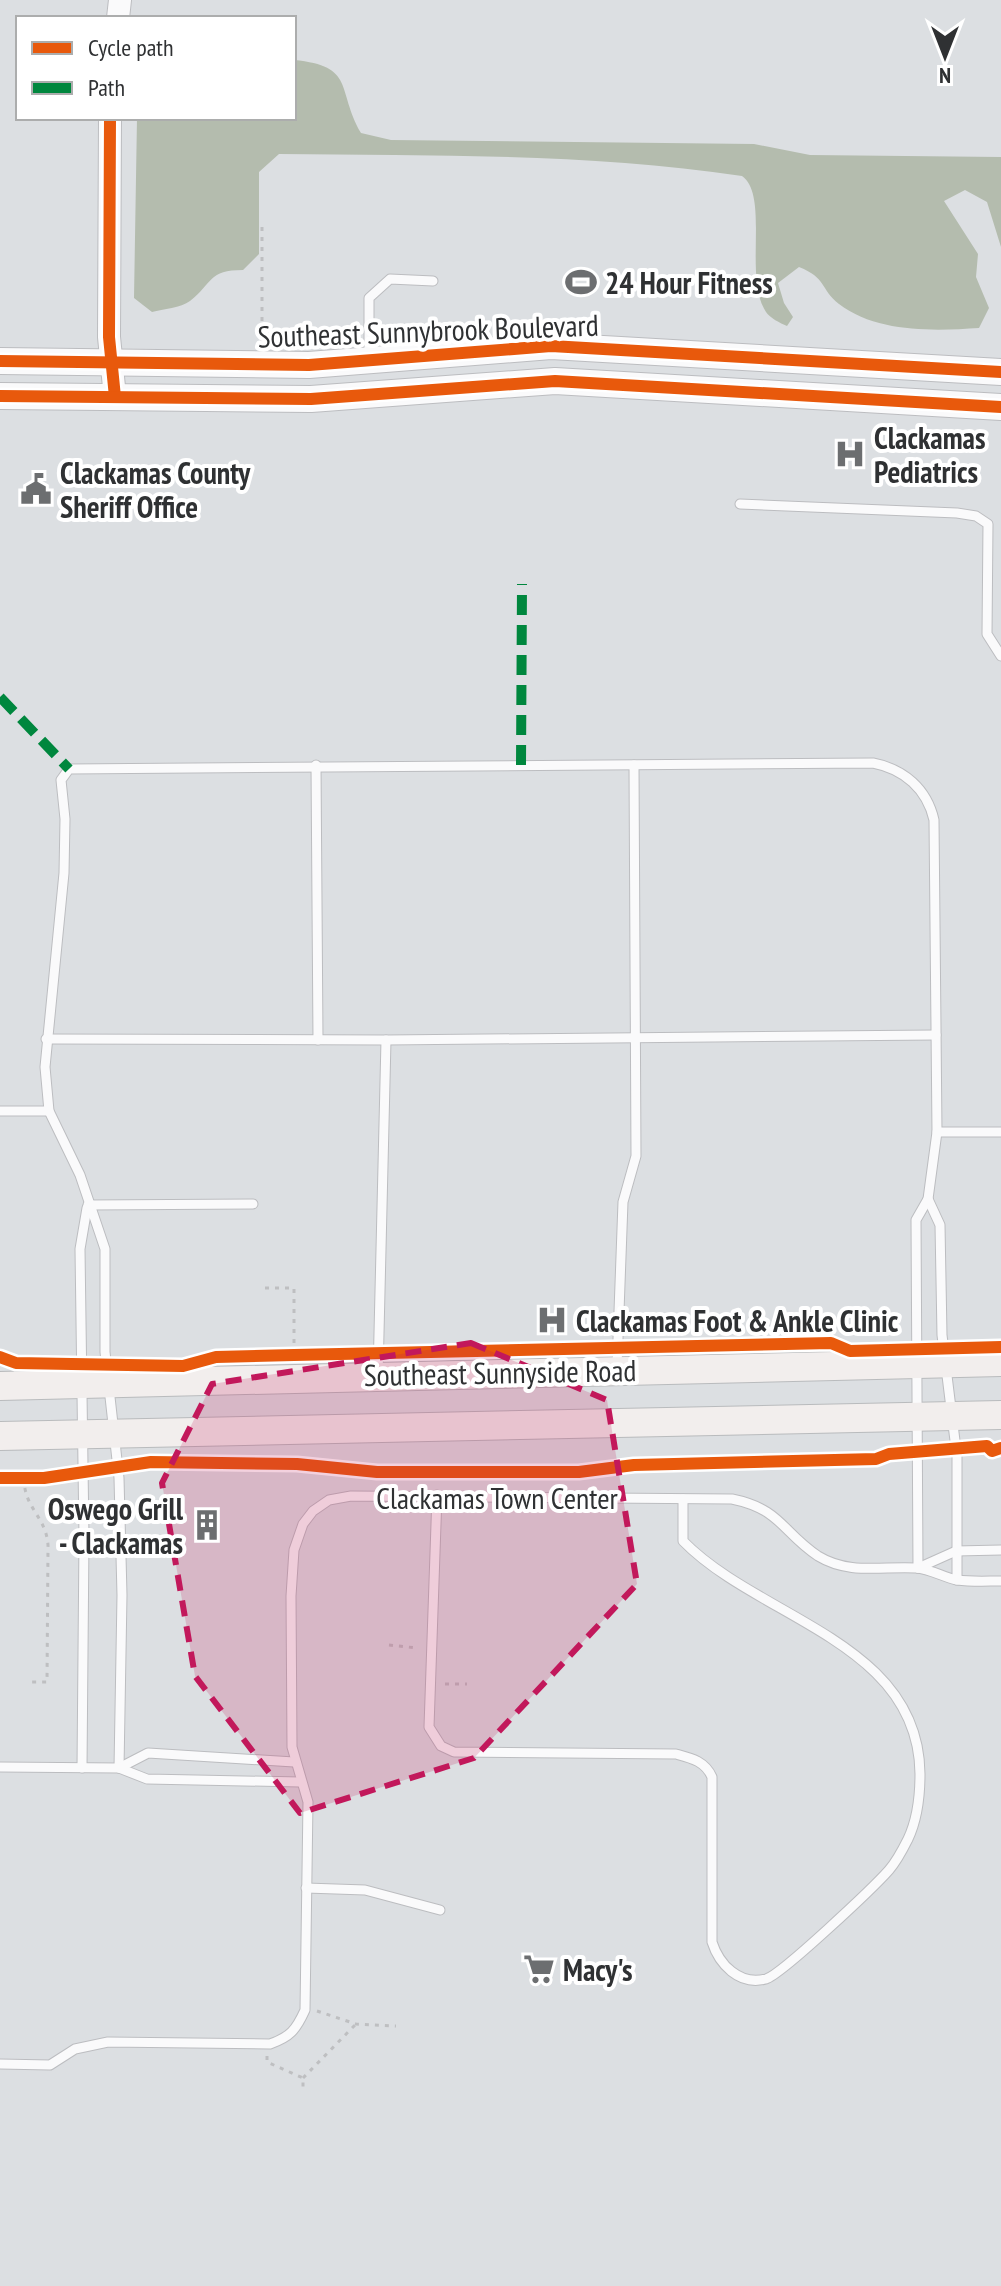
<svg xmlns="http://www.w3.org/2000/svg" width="1001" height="2286" viewBox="0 0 1001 2286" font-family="'PT Sans Narrow',sans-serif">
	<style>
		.forest { fill: #b4bcae }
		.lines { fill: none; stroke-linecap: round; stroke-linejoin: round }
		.service-casing { stroke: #bcbdc0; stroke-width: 11 }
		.tertiary-casing { stroke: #bcbdc0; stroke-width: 24 }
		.secondary-casing { stroke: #bcbdc0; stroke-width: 28 }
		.primary-casing { stroke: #b9bbbd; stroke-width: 30 }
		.path { stroke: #bebfc1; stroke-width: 3; stroke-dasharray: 4 6; stroke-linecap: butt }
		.service { stroke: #fafafb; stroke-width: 9 }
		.tertiary { stroke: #fafafb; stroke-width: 22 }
		.secondary { stroke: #fafafb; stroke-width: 26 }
		.primary { stroke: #f2eeed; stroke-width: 28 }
		.quiet { stroke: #00873e; stroke-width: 10; stroke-dasharray: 20 10; stroke-linecap: butt }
		.cycleway-casing { stroke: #fff; stroke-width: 17 }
		.cycleway { stroke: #e8590c; stroke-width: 12 }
		.marked { fill: #c2185b; fill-opacity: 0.2; stroke: #c2185b; stroke-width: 6; stroke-dasharray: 16 10; stroke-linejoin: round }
		.labels { text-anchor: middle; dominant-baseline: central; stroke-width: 8; stroke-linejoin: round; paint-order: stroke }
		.poi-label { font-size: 30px; font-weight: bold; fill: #2f3133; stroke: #fff; text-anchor: start }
		.street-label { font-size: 30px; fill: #2f3133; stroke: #fff }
	</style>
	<rect width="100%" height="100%" fill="#dcdfe2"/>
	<path class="forest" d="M 294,60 C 356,66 336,89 361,133 L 391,140 L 754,144 L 810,155 L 1001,157 L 1001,247 L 987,202 L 965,190 L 944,201 L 978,254 L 976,277 L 989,308 L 979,328 C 934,331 877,333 839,304 C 820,289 827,278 799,267 L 778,283 L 784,303 L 793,317 L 787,326 C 780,323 770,318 766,312 C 743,277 770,196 742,176 C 588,153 434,156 279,154 L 259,172 L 259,254 L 243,270 C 208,270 213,283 190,301 C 181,308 163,309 152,312 L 134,298 L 137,118 L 294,118 Z"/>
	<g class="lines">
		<defs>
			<g id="service">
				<polyline points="369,358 369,298 390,279 433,281"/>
				<polyline points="740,504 957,513 976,516 988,524 987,634 1001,656"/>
				<polyline points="316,765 318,1040"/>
				<polyline points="46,1039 386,1040 378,1375"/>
				<polyline points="386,1040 936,1035"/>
				<polyline points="0,1111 49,1111"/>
				<polyline points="937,1132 1001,1132"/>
				<polyline points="928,1199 940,1225 942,1335 957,1457 957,1580"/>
				<polyline points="88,1205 253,1204"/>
				<polyline points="617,1366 623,1202 636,1156 634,765"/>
				<path d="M 437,1495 L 429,1727 L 441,1746 L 454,1752 L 676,1754 C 691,1758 705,1761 712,1777 L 712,1942 C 719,1964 739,1986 766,1979 C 782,1974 874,1887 889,1870 C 896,1862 903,1849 908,1839 C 917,1820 920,1795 920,1774 C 919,1642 759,1619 683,1541 L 683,1499"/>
				<polyline points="918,1568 956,1551 1001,1550"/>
				<polyline points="0,1767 119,1768 147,1779 300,1782"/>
				<polyline points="82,1768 84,1537 80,1249 87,1208"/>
				<path d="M 119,1768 L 122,1595 L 119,1478 L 105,1352 L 105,1249 L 80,1175 L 49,1111 L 45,1067 L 64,873 L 65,819 L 61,780 L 69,769 L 873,763 C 904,769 927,789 934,820 L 937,1132 L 928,1199 L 916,1220 L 918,1568"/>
				<polyline points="119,1768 148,1753 294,1762"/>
				<polyline points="306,1888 365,1890 440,1910"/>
				<path d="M 0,2064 L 50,2065 L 75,2049 L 108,2042 L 270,2044 C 290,2037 296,2030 305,2010 L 308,1802 L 292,1747 L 291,1596 L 294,1550 L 303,1524 L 313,1511 L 329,1500 L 351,1496 L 732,1499 C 781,1509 782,1532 818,1556 C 849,1575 882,1566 916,1568 C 930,1569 943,1577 957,1580 C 972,1582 987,1581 1001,1581"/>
			</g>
			<g id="tertiary">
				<polyline points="118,18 120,0"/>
				<polyline points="110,118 109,337 115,397"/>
			</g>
			<g id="secondary">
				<polyline points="0,361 309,365 551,346 1001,372"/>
				<polyline points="0,396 311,399 555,381 1001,407"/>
			</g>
			<g id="primary">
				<polyline points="0,1386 1001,1362"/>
				<polyline points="0,1436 1001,1415"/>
			</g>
		</defs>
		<use href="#service" class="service-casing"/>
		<use href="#tertiary" class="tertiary-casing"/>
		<use href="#secondary" class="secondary-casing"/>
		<use href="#primary" class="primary-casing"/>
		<g class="path">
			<polyline points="262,341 262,226 265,226"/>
			<polyline points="265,1288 294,1288 294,1355"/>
			<path d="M 24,1478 C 24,1509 46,1516 48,1545 L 47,1682 L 28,1682"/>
			<polyline points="389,1645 417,1648"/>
			<polyline points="445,1684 467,1684"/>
			<polyline points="317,2011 356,2024 396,2026"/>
			<polyline points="267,2056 267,2062 303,2078 303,2091"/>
			<polyline points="303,2078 356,2024"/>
		</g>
		<use href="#service" class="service"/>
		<use href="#tertiary" class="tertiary"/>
		<use href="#secondary" class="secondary"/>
		<use href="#primary" class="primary"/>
		<g class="quiet">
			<polyline points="0,697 69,769"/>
			<polyline points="521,765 522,584"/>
		</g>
		<defs>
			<g id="cycleway">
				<polyline points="110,118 109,337 115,397"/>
				<polyline points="0,361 309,365 551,346 1001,372"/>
				<polyline points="0,396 311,399 555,381 1001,407"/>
				<polyline points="0,1357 16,1363 183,1366 216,1357 294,1355 831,1343 850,1351 1001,1347"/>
				<polyline points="0,1478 44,1478 151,1462 297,1464 377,1472 579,1472 634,1465 876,1459 889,1454 987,1446 992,1451 1001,1448"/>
			</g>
		</defs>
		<use href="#cycleway" class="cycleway-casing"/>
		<use href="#cycleway" class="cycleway"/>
	</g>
	<path class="marked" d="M 471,1343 L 607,1400 L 637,1584 L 474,1758 L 300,1813 L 195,1676 L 162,1483 L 212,1384 Z"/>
	<defs>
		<symbol id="stadium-bare" viewBox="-9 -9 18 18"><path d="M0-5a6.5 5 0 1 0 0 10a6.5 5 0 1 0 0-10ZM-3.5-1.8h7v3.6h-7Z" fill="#6c6e70" stroke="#fff" stroke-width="2.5" paint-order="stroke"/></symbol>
		<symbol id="hospital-bare" viewBox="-9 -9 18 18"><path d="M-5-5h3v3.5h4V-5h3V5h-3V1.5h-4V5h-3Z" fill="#6c6e70" stroke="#fff" stroke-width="2.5" paint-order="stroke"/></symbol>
		<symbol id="civic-bare" viewBox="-9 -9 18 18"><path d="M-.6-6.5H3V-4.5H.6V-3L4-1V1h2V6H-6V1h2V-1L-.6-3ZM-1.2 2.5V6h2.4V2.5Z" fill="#6c6e70" stroke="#fff" stroke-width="2.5" paint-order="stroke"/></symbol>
		<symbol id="building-bare" viewBox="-9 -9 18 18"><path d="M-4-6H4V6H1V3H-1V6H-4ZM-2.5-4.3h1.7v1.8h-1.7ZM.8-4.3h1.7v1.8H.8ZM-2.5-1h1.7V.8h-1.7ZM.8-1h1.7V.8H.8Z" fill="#6c6e70" stroke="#fff" stroke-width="2.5" paint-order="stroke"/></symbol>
		<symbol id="supermarket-bare" viewBox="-9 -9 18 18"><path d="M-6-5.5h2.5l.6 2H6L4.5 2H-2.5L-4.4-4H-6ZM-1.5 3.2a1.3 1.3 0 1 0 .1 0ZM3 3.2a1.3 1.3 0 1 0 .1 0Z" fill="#6c6e70" stroke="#fff" stroke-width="2.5" paint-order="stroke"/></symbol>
	</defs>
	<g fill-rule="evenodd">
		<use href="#stadium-bare" x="559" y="260" width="44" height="44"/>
		<use href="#hospital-bare" x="828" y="432" width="44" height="44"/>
		<use href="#civic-bare" x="14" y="467" width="44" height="44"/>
		<use href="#hospital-bare" x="530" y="1298" width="44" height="44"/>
		<use href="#building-bare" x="185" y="1503" width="44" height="44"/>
		<use href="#supermarket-bare" x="517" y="1947" width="44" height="44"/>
	</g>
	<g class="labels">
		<g class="poi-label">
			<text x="605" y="282">24 Hour Fitness</text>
			<text x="874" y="437">Clackamas<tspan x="874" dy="34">Pediatrics</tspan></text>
			<text x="60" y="472">Clackamas County<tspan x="60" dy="34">Sheriff Office</tspan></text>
			<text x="576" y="1320">Clackamas Foot &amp; Ankle Clinic</text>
			<text x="183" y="1508" text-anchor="end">Oswego Grill<tspan x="183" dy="34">- Clackamas</tspan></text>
			<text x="563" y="1969">Macy's</text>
		</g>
		<g class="street-label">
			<text transform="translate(428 330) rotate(-2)">Southeast Sunnybrook Boulevard</text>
			<text transform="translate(500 1372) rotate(-1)">Southeast Sunnyside Road</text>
			<text x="497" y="1497">Clackamas Town Center</text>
		</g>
	</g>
	<rect x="16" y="16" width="280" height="104" fill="#ffffff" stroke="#acadad" stroke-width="2"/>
	<rect x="32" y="42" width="40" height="12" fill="#e8590c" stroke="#acadad" stroke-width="2"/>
	<text x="88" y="56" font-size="24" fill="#2f3133">Cycle path</text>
	<rect x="32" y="82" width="40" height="12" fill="#00873e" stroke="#acadad" stroke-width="2"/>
	<text x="88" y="96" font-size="24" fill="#2f3133">Path</text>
	<g transform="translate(945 56) rotate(180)" stroke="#ffffff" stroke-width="6" paint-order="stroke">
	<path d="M0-6L14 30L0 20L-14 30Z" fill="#2f3133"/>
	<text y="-12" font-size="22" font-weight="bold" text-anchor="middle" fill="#2f3133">N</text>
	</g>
</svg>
